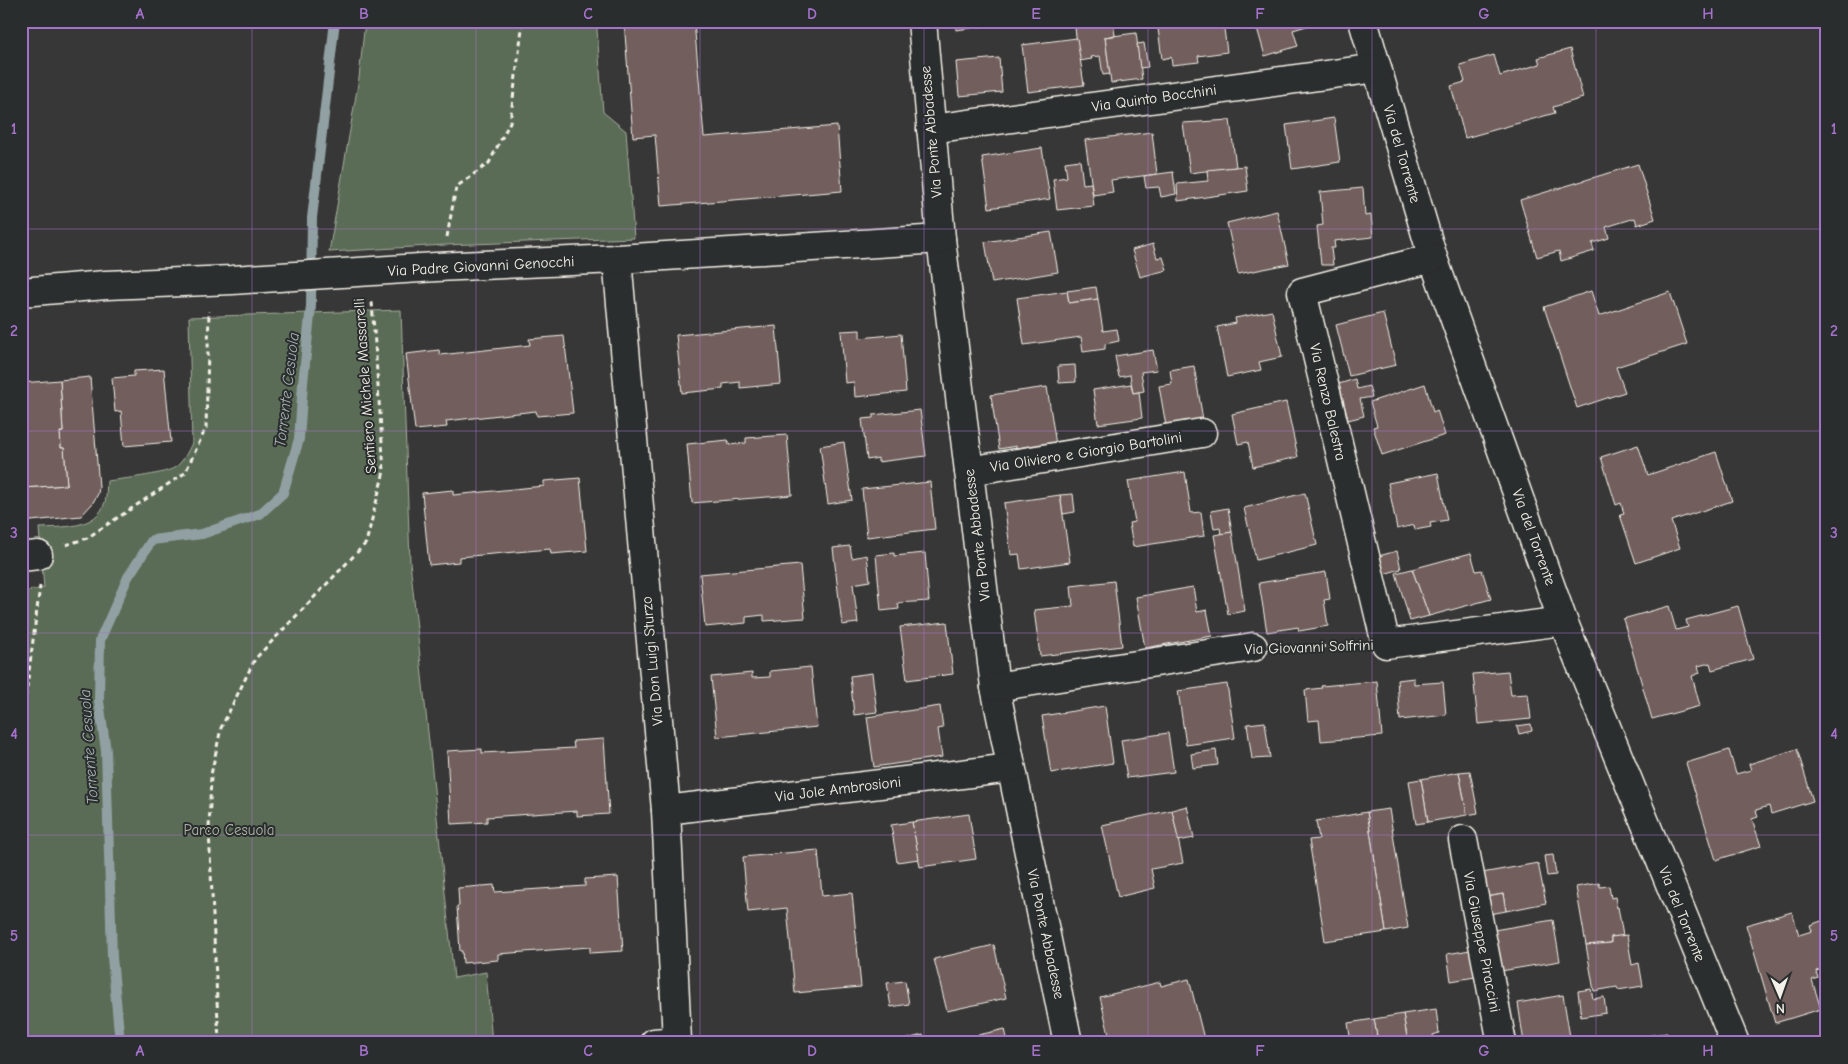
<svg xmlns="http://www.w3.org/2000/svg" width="1848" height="1064" viewBox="0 0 1848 1064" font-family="'Comic Neue',sans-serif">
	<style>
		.green { fill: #5a6c56; stroke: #a7ae9f }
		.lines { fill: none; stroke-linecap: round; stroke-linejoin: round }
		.stream { stroke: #91a0a2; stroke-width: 10 }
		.building { fill: #725f5d; stroke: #f4f1e8 }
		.minor-casing { stroke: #f4f1e8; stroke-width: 31 }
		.path { stroke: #f4f1e8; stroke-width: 3; stroke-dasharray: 5 4; stroke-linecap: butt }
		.minor { stroke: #2a2d2e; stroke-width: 28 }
		.grid { fill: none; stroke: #a571cd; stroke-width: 1; stroke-opacity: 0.55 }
		.labels { text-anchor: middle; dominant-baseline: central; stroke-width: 4; stroke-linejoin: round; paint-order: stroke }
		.street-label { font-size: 15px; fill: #f4f1e8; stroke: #2a2d2e }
		.park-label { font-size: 15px; fill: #afb5a6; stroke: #2a2d2e }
		.water-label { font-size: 16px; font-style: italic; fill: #aab4b4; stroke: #2a2d2e }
		.neatline { fill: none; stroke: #a571cd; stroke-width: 2 }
		.grid-label { font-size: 16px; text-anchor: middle; font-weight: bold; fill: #a571cd }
	</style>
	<rect width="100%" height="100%" fill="#383737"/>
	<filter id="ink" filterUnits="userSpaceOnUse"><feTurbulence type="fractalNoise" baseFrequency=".02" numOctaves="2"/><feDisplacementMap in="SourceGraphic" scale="10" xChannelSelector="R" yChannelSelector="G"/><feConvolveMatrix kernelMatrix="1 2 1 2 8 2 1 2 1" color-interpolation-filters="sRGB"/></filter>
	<g filter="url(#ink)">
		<g class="green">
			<polygon points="365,21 599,21 597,29 603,112 626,131 634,238 445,245 329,252 359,78"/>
			<path d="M 401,310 L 410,562 L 454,978 L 486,972 L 492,1043 L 21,1043 L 21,592 L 44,588 L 39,528 C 62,527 97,529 105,502 C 107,496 106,488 107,481 C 121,479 162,475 174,468 C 183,463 188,451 192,443 L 189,317 Z"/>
		</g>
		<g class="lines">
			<polyline class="stream" points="120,1043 112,957 106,751 99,701 100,640 128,577 152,540 202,534 260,514 283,493 299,439 303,383 311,306 312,218 335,21"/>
		</g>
		<g class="building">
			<polygon points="624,21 694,21 704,137 837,126 842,191 661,206 655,135 633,137"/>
			<polygon points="955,21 1021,21 956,30"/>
			<polygon points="1157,21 1223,21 1227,52 1198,56 1199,62 1172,65 1171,57 1162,59"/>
			<polygon points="1255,21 1309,21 1310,25 1293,30 1298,46 1265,56"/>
			<polygon points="1113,23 1115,35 1105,37 1110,74 1103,75 1100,56 1091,57 1092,59 1079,61 1075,28"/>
			<polygon points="1136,33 1142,79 1111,83 1105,37"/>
			<polygon points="1077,38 1084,85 1028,92 1022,45"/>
			<polygon points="1144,43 1148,67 1140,68 1137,44"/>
			<polygon points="1570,49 1583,98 1553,107 1555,113 1465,138 1451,86 1465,82 1460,65 1494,55 1500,76 1540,64 1538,58"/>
			<polygon points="999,58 1002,92 959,96 956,62"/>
			<polygon points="1334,118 1340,162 1292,169 1286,125"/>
			<polygon points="1230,120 1236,167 1190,173 1183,123"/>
			<polygon points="1152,132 1157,174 1111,180 1113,192 1093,195 1085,140"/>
			<polygon points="1042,148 1050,199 989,208 982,157"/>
			<polygon points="1080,160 1083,184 1091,183 1094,206 1057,210 1053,179 1067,177 1065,162"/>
			<polygon points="1638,164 1655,219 1637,225 1635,218 1606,227 1609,238 1592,243 1594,251 1561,261 1559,251 1537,257 1520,200"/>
			<polygon points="1245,166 1248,191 1178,201 1177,184 1208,181 1207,170"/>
			<polygon points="1173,172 1176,194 1161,197 1159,187 1146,188 1144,176"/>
			<polygon points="1363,188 1365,216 1371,215 1373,237 1334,241 1335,248 1331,248 1333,265 1321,265 1317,226 1323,225 1320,192"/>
			<polygon points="1277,211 1289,264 1238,274 1227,223"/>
			<polygon points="1051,232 1058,272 992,283 985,242"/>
			<polygon points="1153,244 1157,258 1163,257 1167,270 1140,277 1132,250"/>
			<polygon points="1096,287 1098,299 1069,303 1067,291"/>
			<polygon points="1067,291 1069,303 1098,299 1103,331 1117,329 1119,341 1105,344 1105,349 1083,352 1081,337 1024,345 1017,298"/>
			<polygon points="1591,291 1599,316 1670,292 1687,344 1616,367 1625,392 1577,408 1544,307"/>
			<polygon points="1272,311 1282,357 1259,362 1261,370 1227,377 1217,327 1236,323 1235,318"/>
			<polygon points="1383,313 1396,365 1349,376 1336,325"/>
			<polygon points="776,326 781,384 740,388 740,382 723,384 723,389 682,393 676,335"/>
			<polygon points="860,330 860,338 901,334 906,392 855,397 854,382 845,383 841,331"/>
			<polygon points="564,336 573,413 537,416 536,411 446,421 447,427 415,430 406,354 439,350 440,355 530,345 529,339"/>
			<polygon points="1153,350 1157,370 1141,372 1144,391 1133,393 1130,375 1119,377 1115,356"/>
			<polygon points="1075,365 1076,382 1059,383 1058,366"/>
			<polygon points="1194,366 1203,420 1166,426 1159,386 1172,384 1170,370"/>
			<polygon points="164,369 171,442 124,446 121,411 115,412 112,378 134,376 134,371"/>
			<polygon points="90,377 99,487 98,494 92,504 81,516 21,522 21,488 67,485 64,448 61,448 60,432 63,432 60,380"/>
			<polygon points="1355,379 1357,389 1369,386 1372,397 1360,399 1364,416 1348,420 1339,384"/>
			<polygon points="60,380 63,432 60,432 61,448 64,448 67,485 21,488 21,448 23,448 21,383"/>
			<polygon points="1131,384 1133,393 1139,392 1142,418 1098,424 1093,390"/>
			<polygon points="1425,384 1433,412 1437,410 1445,435 1382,455 1373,427 1377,426 1370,402"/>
			<polygon points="1047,387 1056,445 1017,451 1016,446 999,449 991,395"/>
			<polygon points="1286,402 1298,457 1253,467 1248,442 1238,444 1232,414"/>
			<polygon points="920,410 926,456 878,462 878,458 867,460 862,419 873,418 873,415"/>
			<polygon points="787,435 792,495 692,503 687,444 728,440 729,445 746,443 746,438"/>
			<polygon points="844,442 852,500 828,504 820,446"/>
			<polygon points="1638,445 1648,475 1716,452 1732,501 1671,521 1680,548 1636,563 1620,515 1624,514 1621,503 1616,505 1601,457"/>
			<polygon points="1185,472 1191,513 1201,512 1204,536 1133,547 1129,523 1135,522 1128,481"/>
			<polygon points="1438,473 1447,520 1430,523 1431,527 1415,530 1414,525 1397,529 1388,483"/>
			<polygon points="580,478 587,551 551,554 550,549 459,557 459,562 429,565 422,493 453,490 453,495 544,486 544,481"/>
			<polygon points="930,482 935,529 867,537 862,489"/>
			<polygon points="1305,493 1317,545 1256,560 1244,508"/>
			<polygon points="1073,494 1075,512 1063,514 1060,495"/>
			<polygon points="1060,495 1070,562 1021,569 1019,554 1011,555 1004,503"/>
			<polygon points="1228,508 1232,532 1221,534 1220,528 1214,529 1211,511"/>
			<polygon points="1232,532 1245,611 1228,614 1214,535"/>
			<polygon points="850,546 852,558 867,555 870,581 853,584 858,623 842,625 833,548"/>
			<polygon points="1397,551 1401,569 1380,575 1375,557"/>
			<polygon points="894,553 894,556 925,553 929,601 898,603 899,609 881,611 876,555"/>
			<polygon points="1471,553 1476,571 1482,570 1491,599 1429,616 1412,569"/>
			<polygon points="800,565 805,618 764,621 764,615 746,617 746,623 705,627 700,574"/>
			<polygon points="1412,569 1429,616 1410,621 1396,573"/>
			<polygon points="1326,572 1330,599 1324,600 1328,626 1299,631 1298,627 1267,632 1259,583"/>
			<polygon points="1114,581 1122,646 1040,656 1034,610 1073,606 1071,586"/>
			<polygon points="1193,587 1197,612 1207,610 1212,636 1145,648 1136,597"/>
			<polygon points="1669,606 1676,630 1688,627 1686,620 1738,606 1753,659 1712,670 1710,663 1698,666 1700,673 1692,676 1700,706 1652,719 1623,619"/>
			<polygon points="947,622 953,674 907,680 900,627"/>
			<polygon points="811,667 817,727 717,737 711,677 752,673 752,678 770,677 770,671"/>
			<polygon points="1508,671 1511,695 1528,694 1531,719 1478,724 1473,674"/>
			<polygon points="872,673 877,712 854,715 850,676"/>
			<polygon points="1414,678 1414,684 1443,682 1446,715 1400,720 1397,680"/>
			<polygon points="1377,681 1382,736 1321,741 1319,720 1308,721 1305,690 1322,688 1321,686"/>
			<polygon points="1227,684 1235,738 1186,745 1178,691"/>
			<polygon points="940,706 943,728 938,729 942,757 874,767 867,717"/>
			<polygon points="1105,706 1113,763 1051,773 1042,716"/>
			<polygon points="1265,722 1270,758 1252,759 1247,724"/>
			<polygon points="1531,724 1532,731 1519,734 1517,726"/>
			<polygon points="1168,733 1174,772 1127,778 1121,740"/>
			<polygon points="604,739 609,814 577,816 577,811 487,817 487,822 451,824 447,751 482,749 482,753 574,748 573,741"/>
			<polygon points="1797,749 1813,801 1771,814 1769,806 1756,810 1758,817 1752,819 1761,846 1716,860 1686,763 1729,750 1736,774 1751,770 1749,764"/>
			<polygon points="1216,750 1218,765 1193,768 1191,754"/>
			<polygon points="1470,771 1478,813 1467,815 1459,772"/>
			<polygon points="1459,772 1467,815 1428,822 1421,779"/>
			<polygon points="1421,779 1428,822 1416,824 1409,781"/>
			<polygon points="1187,806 1194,838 1178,841 1172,810"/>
			<polygon points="1389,809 1408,928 1386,932 1367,812"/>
			<polygon points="1172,810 1183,863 1151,869 1155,888 1118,897 1102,825"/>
			<polygon points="1367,812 1386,932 1325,941 1309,840 1319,839 1316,821"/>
			<polygon points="969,814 976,859 920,867 912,822"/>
			<polygon points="912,822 919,859 897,862 891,825"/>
			<polygon points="818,850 822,896 852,893 861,987 795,993 787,908 748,912 743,857"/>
			<polygon points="1553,855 1556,875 1547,876 1544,856"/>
			<polygon points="1538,863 1546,903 1506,911 1503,894 1487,897 1482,873"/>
			<polygon points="618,877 623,951 590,953 590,947 498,954 498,960 463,963 462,951 460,951 457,906 459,906 458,888 494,885 495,892 585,886 585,879"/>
			<polygon points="1599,883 1600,887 1609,886 1611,898 1615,897 1617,908 1618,907 1623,936 1611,937 1611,943 1586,945 1576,887"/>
			<polygon points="1503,894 1506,911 1490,914 1487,897"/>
			<polygon points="1792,912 1799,935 1812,931 1810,925 1827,919 1827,968 1816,971 1818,978 1812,980 1821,1009 1775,1023 1746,925"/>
			<polygon points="1553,920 1560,961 1501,971 1494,930"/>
			<polygon points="1627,935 1632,965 1639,963 1643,986 1618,990 1617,987 1594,991 1586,945 1611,943 1611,937"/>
			<polygon points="994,945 1006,998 947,1011 934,959"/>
			<polygon points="1470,950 1475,977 1451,981 1447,954"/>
			<polygon points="1189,979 1205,1043 1111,1043 1100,997 1160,982 1161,986"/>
			<polygon points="905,981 909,1004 891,1007 887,983"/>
			<polygon points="1591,989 1593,999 1604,997 1606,1013 1581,1017 1578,991"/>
			<polygon points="1563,995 1571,1043 1524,1043 1518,1003"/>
			<polygon points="1436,1009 1439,1033 1433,1035 1434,1043 1408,1043 1403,1014"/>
			<polygon points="1403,1014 1408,1043 1378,1043 1374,1019"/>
			<polygon points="1374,1019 1378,1043 1351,1043 1348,1023"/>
			<polygon points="1005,1029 1008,1043 943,1043"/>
			<polygon points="1667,1033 1668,1043 1616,1043 1615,1040"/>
			<polygon points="923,1035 925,1043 898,1043 898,1041"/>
		</g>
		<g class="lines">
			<defs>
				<g id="minor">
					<polyline points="922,21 941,239 995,687 1068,1043"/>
					<polyline points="1363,21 1433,258 1563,621 1735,1043"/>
					<polyline points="931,129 1377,68"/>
					<polyline points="1433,258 1302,292 1386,644 1563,621"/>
					<polyline points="617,259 666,810 677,1041 654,1043"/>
					<polyline points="21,292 106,285 232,280 436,267 617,259 941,239"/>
					<polyline points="969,471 1202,433"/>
					<polyline points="21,557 38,555"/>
					<polyline points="995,687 1253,647"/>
					<polyline points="666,810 1011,768"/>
					<polyline points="1463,840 1502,1043"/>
				</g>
			</defs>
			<use href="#minor" class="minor-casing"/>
			<g class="path">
				<polyline points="447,237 456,187 489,163 510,122 523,21"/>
				<polyline points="66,545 87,538 185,473 206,428 209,311"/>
				<polyline points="1284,647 1355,646"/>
				<polyline points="21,733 40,586"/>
				<polyline points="219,1043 209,830 211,775 221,728 255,659 366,543 384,471 372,302"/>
			</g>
			<use href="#minor" class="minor"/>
		</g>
	</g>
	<path class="grid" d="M 252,21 L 252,1043M 476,21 L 476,1043M 700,21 L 700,1043M 924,21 L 924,1043M 1148,21 L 1148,1043M 1372,21 L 1372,1043M 1596,21 L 1596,1043M 21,229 L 1827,229M 21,431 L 1827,431M 21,633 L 1827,633M 21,835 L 1827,835"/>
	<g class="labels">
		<g class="street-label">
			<text transform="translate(1154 98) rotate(-8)">Via Quinto Bocchini</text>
			<text transform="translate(931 132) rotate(-95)">Via Ponte Abbadesse</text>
			<text transform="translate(1402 154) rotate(74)">Via del Torrente</text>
			<text transform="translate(481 266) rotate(-3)">Via Padre Giovanni Genocchi</text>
			<text transform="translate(365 386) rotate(-94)">Sentiero Michele Massarelli</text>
			<text transform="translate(1328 402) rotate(77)">Via Renzo Balestra</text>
			<text transform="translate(1086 452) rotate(-9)">Via Oliviero e Giorgio Bartolini</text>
			<text transform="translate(977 535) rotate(-97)">Via Ponte Abbadesse</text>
			<text transform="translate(1534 537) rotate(70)">Via del Torrente</text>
			<text transform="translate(1309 647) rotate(-2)">Via Giovanni Solfrini</text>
			<text transform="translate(652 661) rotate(-95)">Via Don Luigi Sturzo</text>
			<text transform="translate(838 789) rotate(-7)">Via Jole Ambrosioni</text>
			<text transform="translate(1682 914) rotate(68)">Via del Torrente</text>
			<text transform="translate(1046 934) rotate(78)">Via Ponte Abbadesse</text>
			<text transform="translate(1482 942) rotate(79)">Via Giuseppe Piraccini</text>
		</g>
		<g class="park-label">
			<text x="229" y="830">Parco Cesuola</text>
		</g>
		<g class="water-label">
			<text transform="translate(287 390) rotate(-83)">Torrente Cesuola</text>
			<text transform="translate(89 747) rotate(-94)">Torrente Cesuola</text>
		</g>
	</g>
	<rect width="1848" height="1064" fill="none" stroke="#2a2d2e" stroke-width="55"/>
	<g transform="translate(1780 996) rotate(178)" stroke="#2a2d2e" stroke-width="4" paint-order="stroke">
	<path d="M0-4L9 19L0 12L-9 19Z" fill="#f4f1e8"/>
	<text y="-8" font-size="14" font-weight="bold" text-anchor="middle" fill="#f4f1e8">N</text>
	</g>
	<rect x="28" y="28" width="1792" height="1008" class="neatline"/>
	<g class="grid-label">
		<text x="140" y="19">A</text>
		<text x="364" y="19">B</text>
		<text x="588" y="19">C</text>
		<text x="812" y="19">D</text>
		<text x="1036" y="19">E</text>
		<text x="1260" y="19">F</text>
		<text x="1484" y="19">G</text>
		<text x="1708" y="19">H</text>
		<text x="14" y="134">1</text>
		<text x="1834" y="134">1</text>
		<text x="14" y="336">2</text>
		<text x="1834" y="336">2</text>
		<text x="14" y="538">3</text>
		<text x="1834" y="538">3</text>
		<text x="14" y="739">4</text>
		<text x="1834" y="739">4</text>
		<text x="14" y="941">5</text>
		<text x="1834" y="941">5</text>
		<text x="140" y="1056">A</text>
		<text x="364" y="1056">B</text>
		<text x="588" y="1056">C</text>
		<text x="812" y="1056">D</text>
		<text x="1036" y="1056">E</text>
		<text x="1260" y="1056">F</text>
		<text x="1484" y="1056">G</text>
		<text x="1708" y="1056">H</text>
	</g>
</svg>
